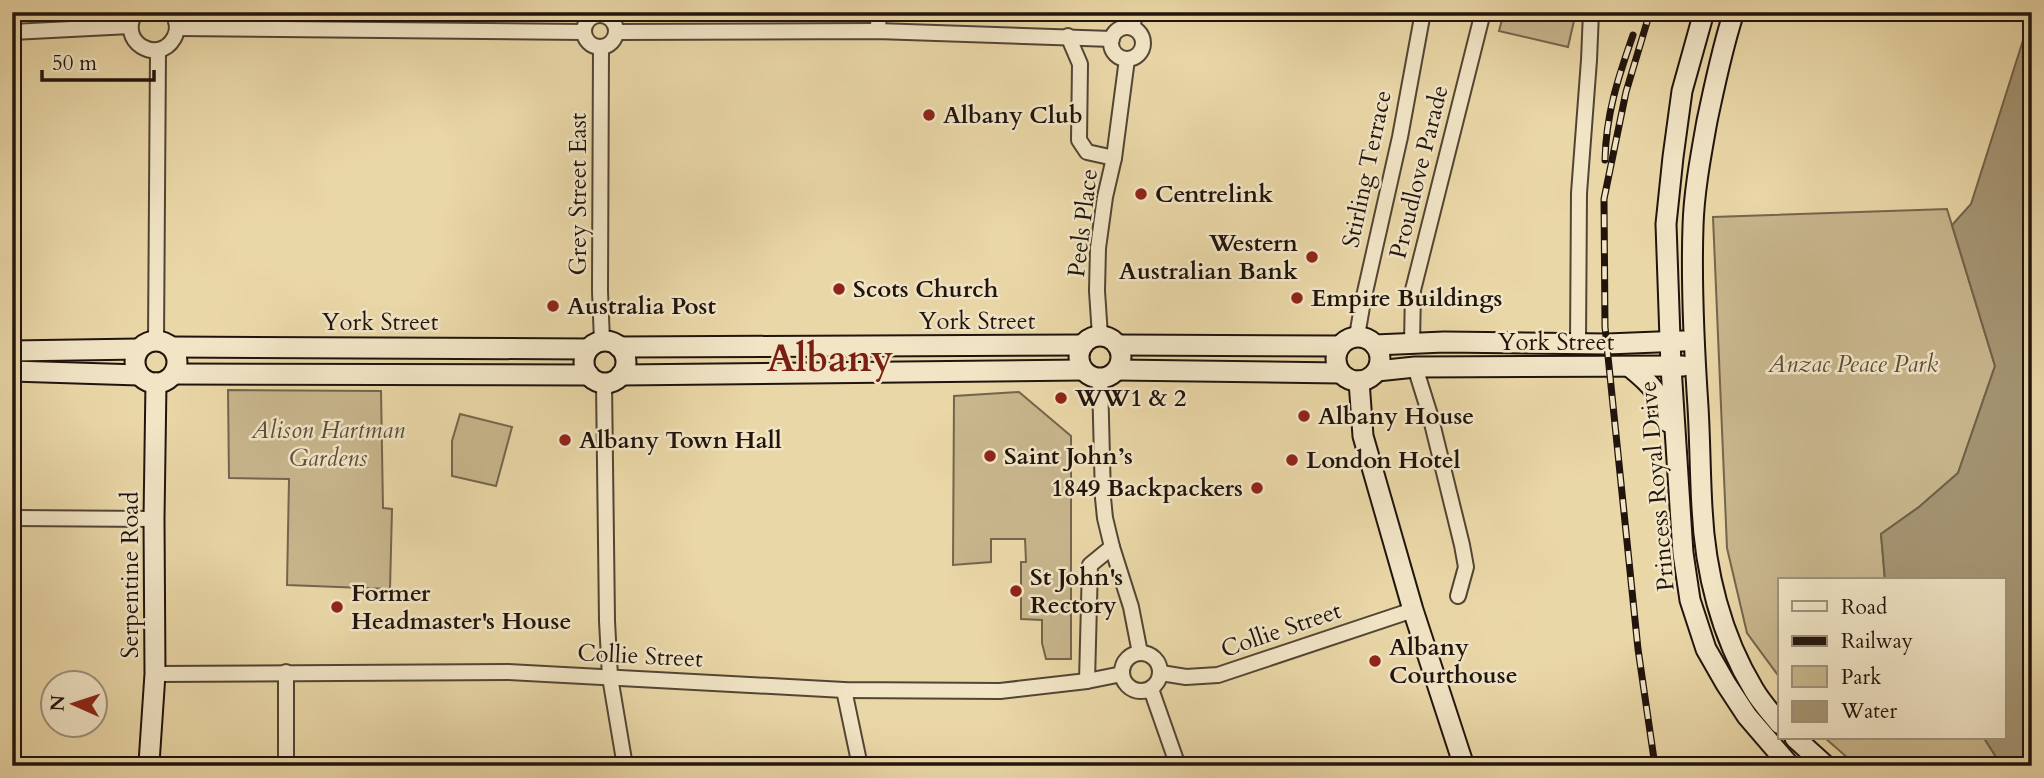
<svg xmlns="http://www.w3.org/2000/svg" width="2044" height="778" viewBox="0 0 2044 778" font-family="Cardo,serif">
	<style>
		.green { fill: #c8b68d; stroke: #74654d; stroke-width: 2 }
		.water { fill: #a59573; stroke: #70614a; stroke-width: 2 }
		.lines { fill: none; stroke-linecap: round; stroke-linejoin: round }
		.street-casing { stroke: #524534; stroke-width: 18 }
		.secondary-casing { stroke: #20140d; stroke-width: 23 }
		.street { stroke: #f1e5c6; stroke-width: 14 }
		.secondary { stroke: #f1e5c6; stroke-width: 19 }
		.rail-casing { stroke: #20140d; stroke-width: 7 }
		.rail { stroke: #f1e5c6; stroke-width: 4.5; stroke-dasharray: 13; stroke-linecap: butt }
		.poi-dot { fill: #8f2418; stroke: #f1e5c6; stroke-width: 2.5 }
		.labels { text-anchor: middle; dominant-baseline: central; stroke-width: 5; stroke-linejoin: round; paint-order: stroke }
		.poi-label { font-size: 24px; font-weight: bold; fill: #20140d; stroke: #f1e5c6; text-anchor: start }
		.street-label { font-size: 24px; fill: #20140d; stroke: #f1e5c6 }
		.park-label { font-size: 24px; font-style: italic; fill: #5b4d3a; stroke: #f1e5c6 }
		.town-label { font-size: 38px; font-weight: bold; fill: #7a1f14; stroke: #f1e5c6 }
	</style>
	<rect width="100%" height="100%" fill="#ead7a7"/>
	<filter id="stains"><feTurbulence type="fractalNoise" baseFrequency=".00286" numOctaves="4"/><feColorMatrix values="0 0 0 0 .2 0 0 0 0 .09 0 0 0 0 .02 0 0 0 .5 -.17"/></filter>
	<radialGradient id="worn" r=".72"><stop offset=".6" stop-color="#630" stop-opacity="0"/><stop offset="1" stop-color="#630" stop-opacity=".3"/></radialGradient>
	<g class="green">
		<polygon points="1504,12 1576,12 1568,47 1499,31"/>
		<polygon points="1947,209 1995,366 1958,473 1919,507 1881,534 1885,580 1780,580 1780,678 1747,633 1727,548 1713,217"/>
		<polygon points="228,390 381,391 383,508 392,509 390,589 287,585 289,479 229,478"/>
		<polygon points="1019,392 1071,436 1071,659 1046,659 1042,643 1042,620 1021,619 1021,562 1026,562 1025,539 991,539 991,562 953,565 954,396"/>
		<polygon points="460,414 512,427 496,486 452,476 452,441"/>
		<polygon points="1825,738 1984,738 1996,757 1998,766 1857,766"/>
	</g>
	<polygon class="water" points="2032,12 2032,766 1998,766 1996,757 1984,738 2004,738 2004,580 1885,580 1881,534 1919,507 1958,473 1995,366 1952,225 1971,204"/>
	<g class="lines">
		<defs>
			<g id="street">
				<path d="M 136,12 C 116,41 158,66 174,38 C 179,29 177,21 172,12"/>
				<circle cx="600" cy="31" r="16"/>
				<polyline points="1132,27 1136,12"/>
				<circle cx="1127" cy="43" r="16"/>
				<polyline points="178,28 584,32"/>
				<polyline points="877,31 880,12"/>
				<polyline points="12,32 130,26"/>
				<polyline points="616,32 877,31 1112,39"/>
				<polyline points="1068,36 1080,64 1079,140 1087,152 1114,158"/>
				<polyline points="601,47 600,291 602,341"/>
				<polyline points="1100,336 1097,291 1098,248 1105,197 1114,158 1127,59"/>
				<polyline points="1357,336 1363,301 1400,137 1423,12"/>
				<polyline points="156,341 158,50"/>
				<polyline points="1412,344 1413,290 1483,12"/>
				<polyline points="1578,344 1579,193 1589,60 1591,12"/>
				<polyline points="1415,367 1430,415 1462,545 1466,567 1458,596"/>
				<polyline points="1100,379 1103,498 1105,518 1112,547 1131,607 1140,653"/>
				<polyline points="604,383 607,621 610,677 625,766"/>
				<polyline points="12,518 154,519"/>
				<circle cx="1141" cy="672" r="19"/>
				<polyline points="286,672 286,766"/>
				<polyline points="1161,673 1186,677 1218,675 1413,610"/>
				<polyline points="155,674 508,672 844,690 1000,691 1087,681 1122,674"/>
				<polyline points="1087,681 1090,565 1112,547"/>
				<polyline points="1151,689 1178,766"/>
				<polyline points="844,690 860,766"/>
			</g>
			<g id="secondary">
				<polyline points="1704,12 1682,91 1673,157 1666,224 1671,367 1683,553 1690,600 1706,649 1726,684 1747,716 1790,766"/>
				<path d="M 1734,12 C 1722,48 1715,84 1707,121 C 1701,155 1694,191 1693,226 C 1691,286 1694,347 1698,407 C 1700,440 1700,474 1702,508 C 1705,571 1721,636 1754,690 C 1761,702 1771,713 1780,724"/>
				<circle cx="1100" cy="357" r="21"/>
				<circle cx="1358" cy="359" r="22"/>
				<circle cx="156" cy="362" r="21"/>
				<circle cx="605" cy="362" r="21"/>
				<polyline points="1117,345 1339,346"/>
				<polyline points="1375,345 1444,342 1607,344 1683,341"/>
				<polyline points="172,347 588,349"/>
				<polyline points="619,347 1083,345"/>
				<polyline points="12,351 139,349"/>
				<path d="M 1630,367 C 1651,384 1661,394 1668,422"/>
				<polyline points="1117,370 1340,373"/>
				<polyline points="12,371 139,375"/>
				<polyline points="1377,371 1415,367 1683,366"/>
				<polyline points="174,374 589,375"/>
				<polyline points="621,375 1083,370"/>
				<polyline points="1359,381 1363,436 1413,610 1464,766"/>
				<polyline points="1795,738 1826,766"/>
				<polyline points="146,766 149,763 155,674 154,519 156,383"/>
			</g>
		</defs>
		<use href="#street" class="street-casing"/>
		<use href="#secondary" class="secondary-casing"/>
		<use href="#street" class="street"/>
		<use href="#secondary" class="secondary"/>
		<defs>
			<g id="rail">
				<polyline points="1650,12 1626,92 1604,199 1605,327 1638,649 1655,766"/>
				<path d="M 1605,160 C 1606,114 1618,78 1633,35"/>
			</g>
		</defs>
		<use href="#rail" class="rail-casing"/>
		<use href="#rail" class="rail"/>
	</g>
	<g class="poi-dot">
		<circle cx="929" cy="115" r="7"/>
		<circle cx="1141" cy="194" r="7"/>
		<circle cx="1312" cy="257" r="7"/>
		<circle cx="839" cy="289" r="7"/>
		<circle cx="1297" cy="298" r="7"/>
		<circle cx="553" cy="306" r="7"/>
		<circle cx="1061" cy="398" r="7"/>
		<circle cx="1304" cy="416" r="7"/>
		<circle cx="565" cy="440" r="7"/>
		<circle cx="990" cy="456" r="7"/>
		<circle cx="1292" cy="460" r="7"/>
		<circle cx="1257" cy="488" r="7"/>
		<circle cx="1016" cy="591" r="7"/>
		<circle cx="337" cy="607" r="7"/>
		<circle cx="1375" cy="661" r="7"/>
	</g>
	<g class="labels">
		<g class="poi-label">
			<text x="943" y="115">Albany Club</text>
			<text x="1155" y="194">Centrelink</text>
			<text x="1298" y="243" text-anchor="end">Western<tspan x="1298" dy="28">Australian Bank</tspan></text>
			<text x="853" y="289">Scots Church</text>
			<text x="1311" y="298">Empire Buildings</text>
			<text x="567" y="306">Australia Post</text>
			<text x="1075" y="398">WW1 &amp; 2</text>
			<text x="1318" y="416">Albany House</text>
			<text x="579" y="440">Albany Town Hall</text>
			<text x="1004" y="456">Saint John’s</text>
			<text x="1306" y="460">London Hotel</text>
			<text x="1243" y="488" text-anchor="end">1849 Backpackers</text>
			<text x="1030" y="577">St John's<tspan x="1030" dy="28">Rectory</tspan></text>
			<text x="351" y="593">Former<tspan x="351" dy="28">Headmaster's House</tspan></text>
			<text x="1389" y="647">Albany<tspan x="1389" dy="28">Courthouse</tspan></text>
		</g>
		<g class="street-label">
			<text transform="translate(1367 169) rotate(-78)">Stirling Terrace</text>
			<text transform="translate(1419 172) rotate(-76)">Proudlove Parade</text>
			<text transform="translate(578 194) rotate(-90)">Grey Street East</text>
			<text transform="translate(1083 223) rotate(-83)">Peels Place</text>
			<text x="977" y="321">York Street</text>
			<text x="380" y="322">York Street</text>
			<text x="1556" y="342">York Street</text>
			<text transform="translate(1657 486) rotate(-95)">Princess Royal Drive</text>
			<text transform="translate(130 575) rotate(-90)">Serpentine Road</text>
			<text transform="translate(1281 630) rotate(-19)">Collie Street</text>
			<text transform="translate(640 656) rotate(3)">Collie Street</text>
		</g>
		<g class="park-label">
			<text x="1853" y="364">Anzac Peace Park</text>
			<text x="328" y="430">Alison Hartman<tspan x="328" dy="28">Gardens</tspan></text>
		</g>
		<g class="town-label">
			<text x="830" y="359">Albany</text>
		</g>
	</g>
	<rect width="2044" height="778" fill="none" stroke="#ead7a7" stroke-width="42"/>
	<rect x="14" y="14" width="2016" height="750" fill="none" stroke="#20140d" stroke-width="3.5"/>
	<rect x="21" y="21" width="2002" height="736" fill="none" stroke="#20140d" stroke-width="2"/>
	<rect x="1778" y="578" width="228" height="161" fill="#f1e5c6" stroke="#9d917c" stroke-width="2"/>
	<rect x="1792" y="601" width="35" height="10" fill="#f1e5c6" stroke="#9d917c" stroke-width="2"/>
	<text x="1841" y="614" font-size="21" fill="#20140d">Road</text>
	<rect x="1792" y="636" width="35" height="10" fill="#20140d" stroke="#9d917c" stroke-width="2"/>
	<text x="1841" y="648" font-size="21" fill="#20140d">Railway</text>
	<rect x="1792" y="666" width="35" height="21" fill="#c8b68d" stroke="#9d917c" stroke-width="2"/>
	<text x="1841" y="684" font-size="21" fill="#20140d">Park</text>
	<rect x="1792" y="701" width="35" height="21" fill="#a59573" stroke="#9d917c" stroke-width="2"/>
	<text x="1841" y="718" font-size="21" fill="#20140d">Water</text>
	<g transform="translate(74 704) rotate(273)"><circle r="33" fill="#f1e5c6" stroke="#9d917c" stroke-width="2"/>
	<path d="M0-5L12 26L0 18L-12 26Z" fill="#8f2418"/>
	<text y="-10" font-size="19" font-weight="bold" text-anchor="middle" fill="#20140d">N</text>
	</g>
	<path d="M42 70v10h112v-10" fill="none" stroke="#20140d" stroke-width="3.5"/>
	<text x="52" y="70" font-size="21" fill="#20140d" stroke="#f1e5c6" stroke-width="5" paint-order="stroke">50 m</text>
	<rect width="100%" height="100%" filter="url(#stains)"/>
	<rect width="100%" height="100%" fill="url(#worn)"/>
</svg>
